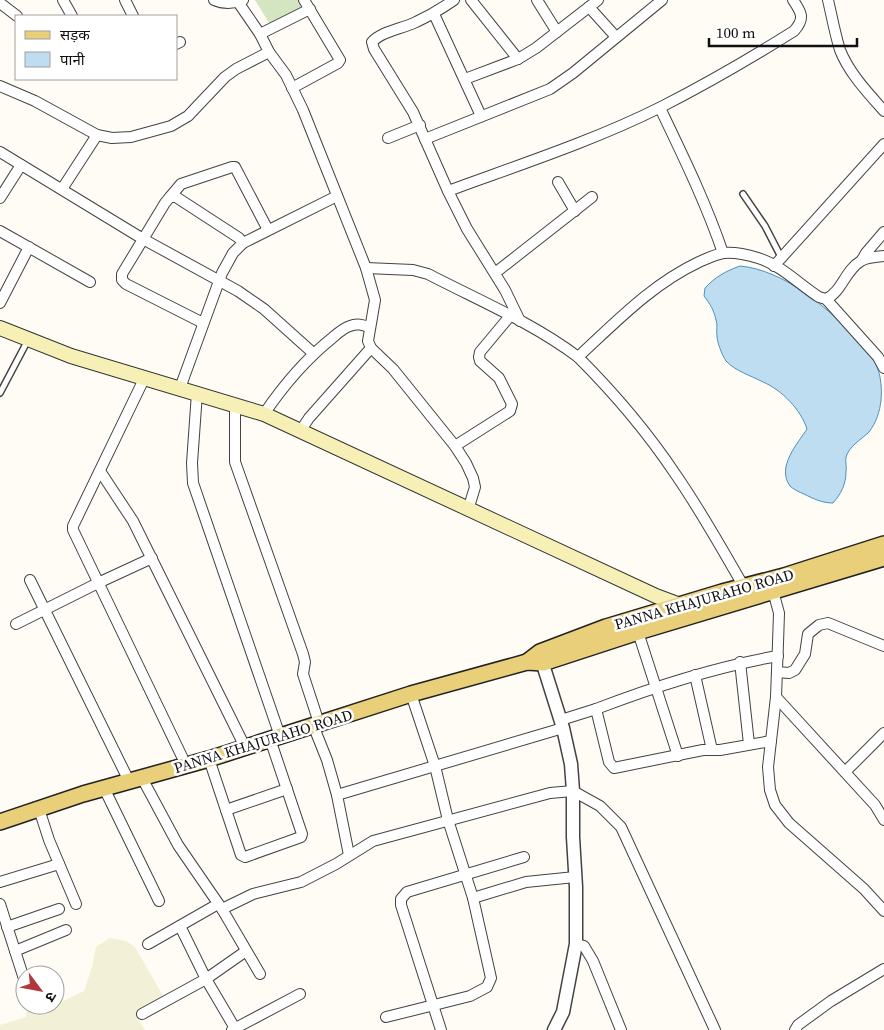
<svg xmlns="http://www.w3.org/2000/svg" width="884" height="1030" viewBox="0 0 884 1030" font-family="'Source Serif 4','Noto Sans Devanagari',serif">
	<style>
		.farmland { fill: #f2f0d6 }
		.green { fill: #d3e5c1 }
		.water { fill: #beddf0; stroke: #4d91bf }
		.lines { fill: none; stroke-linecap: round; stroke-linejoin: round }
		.service-casing { stroke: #434343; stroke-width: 8 }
		.minor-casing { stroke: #434343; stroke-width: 12 }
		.tertiary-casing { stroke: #434343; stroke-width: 15 }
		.secondary-casing { stroke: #323232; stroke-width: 16 }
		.primary-casing { stroke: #212121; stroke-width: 18 }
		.service { stroke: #fff; stroke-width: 5 }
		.minor { stroke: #fff; stroke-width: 10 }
		.tertiary { stroke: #fff; stroke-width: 12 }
		.secondary { stroke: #f6f0b7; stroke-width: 14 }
		.primary { stroke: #e9cf79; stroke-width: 15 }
		.labels { text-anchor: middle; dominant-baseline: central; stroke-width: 5; stroke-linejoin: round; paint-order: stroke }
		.street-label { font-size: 15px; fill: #101010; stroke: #fff }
	</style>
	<rect width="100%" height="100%" fill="#fefcf4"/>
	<polygon class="farmland" points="110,938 126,941 135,947 166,1001 138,1019 145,1030 0,1030 0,1025 26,1017 27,1010 55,1005 84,991 92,967 96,947"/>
	<polygon class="green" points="255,0 298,0 302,7 271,26"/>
	<path class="water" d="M 740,266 C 783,270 826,306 854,336 C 862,345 872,355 877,367 C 881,376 882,390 881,400 C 880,411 876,423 869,432 C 862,439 849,446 846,457 C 845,462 847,467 846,472 C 846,484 841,494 833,503 C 822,503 814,499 804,494 C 799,492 793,489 790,486 C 776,467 798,443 807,429 C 801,410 782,390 763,382 C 752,376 735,371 726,361 C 722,355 717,342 717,336 C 716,330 718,325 716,320 C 714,310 710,304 704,296 L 705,288 C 715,277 726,271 740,266 Z"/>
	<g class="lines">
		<defs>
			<g id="service">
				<polyline points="743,194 765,226 781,257"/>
				<polyline points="0,393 28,340"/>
			</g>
			<g id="minor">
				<polyline points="63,0 72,16"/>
				<polyline points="125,0 133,16"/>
				<path d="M 214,0 C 223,4 233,4 243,0"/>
				<path d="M 454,0 C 441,9 429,16 416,22 C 402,29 382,31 372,42 L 374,49 L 413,112 L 448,191 L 467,229 L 505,290 L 520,321"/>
				<polyline points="471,0 518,59"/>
				<polyline points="537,0 557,32"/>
				<path d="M 828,0 C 832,17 835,34 840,50 C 849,73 868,93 884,111"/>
				<polyline points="238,2 260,34 269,52 286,75 303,110 366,268 375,300 368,341 371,348 393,369 455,446 466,463 473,478 475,487 468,510"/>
				<polyline points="0,3 17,16"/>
				<polyline points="589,7 616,37"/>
				<polyline points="434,14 481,116"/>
				<polyline points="260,34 310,9"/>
				<polyline points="176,44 180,42"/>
				<polyline points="465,79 518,59 536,48 598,0"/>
				<polyline points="0,86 35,101 97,135 112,138 131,137 171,126 188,116 225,77 236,69 269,52"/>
				<polyline points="292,88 338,63 340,60 304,0"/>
				<path d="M 660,108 C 683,156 706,203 723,253"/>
				<polyline points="388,138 420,125"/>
				<polyline points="425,139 550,89 573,73 662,0"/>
				<polyline points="0,152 143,239 238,291 264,309 313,353"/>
				<polyline points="558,182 575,211"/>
				<polyline points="62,189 97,135"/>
				<path d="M 448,191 C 519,165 593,141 661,107 C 706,84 751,58 794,31 C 805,19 802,13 793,0"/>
				<polyline points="170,197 181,184 232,167 235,167 268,230"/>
				<polyline points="0,198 21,165"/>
				<polyline points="0,231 90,282"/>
				<polyline points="862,260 866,253 884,232"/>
				<polyline points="774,266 884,144"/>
				<path d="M 366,268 L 413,270 L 428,274 C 478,300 533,323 578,357 C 614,393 648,433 676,475 C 701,511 722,549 744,587"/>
				<polyline points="495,273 592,197"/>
				<polyline points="826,299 878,357 884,368"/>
				<polyline points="0,303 29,247"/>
				<polyline points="203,323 126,284 122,280 122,274 165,203 170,197 176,197 239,238 243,243"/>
				<path d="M 578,357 C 616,322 652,284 699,262 C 706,259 716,254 724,253 C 735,252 748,255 758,258 C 781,265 800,285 819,297 L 826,299 C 842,292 845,270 861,261 C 867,257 877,257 884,256"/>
				<polyline points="144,379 73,526 73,530 186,765"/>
				<polyline points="180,388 222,273 233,253 243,243 337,196"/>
				<polyline points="197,393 192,463 193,483 280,736"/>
				<polyline points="235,404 235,462 303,654 305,662 303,674 319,723"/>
				<path d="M 264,414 C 283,386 305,360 331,339 C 337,334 343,328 350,326 C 357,323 363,325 369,327"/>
				<polyline points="301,430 309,418 371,348"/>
				<polyline points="455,446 510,411 512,404 499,378 480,361 479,357 480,352 510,316"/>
				<polyline points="100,471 133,521 245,747"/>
				<polyline points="30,580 129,781"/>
				<polyline points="773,591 779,613 778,643 776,697 768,767 770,790 775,805 789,823 864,889 884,911"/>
				<polyline points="16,624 98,583 152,558"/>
				<polyline points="638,632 678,756"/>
				<polyline points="740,662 749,744"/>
				<polyline points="777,672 789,673 795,670 805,654 808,634 819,625 828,623 884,646"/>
				<polyline points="695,675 712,750"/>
				<polyline points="776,697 875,805 884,820"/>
				<path d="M 596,709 C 656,686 714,667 778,656"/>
				<polyline points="561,720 596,709 609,762 614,768 703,750 720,750 771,741"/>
				<polyline points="313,725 327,760 337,795 349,855"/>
				<polyline points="209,759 241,855 245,857 301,837 302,834 270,739"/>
				<polyline points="845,772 884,733"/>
				<polyline points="142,778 178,845 222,909 260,974"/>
				<polyline points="104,788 159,901"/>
				<polyline points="337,795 563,728"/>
				<polyline points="39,809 49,840 76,904"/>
				<polyline points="226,810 287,789"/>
				<polyline points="0,882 59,864"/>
				<polyline points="473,898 526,882 575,877"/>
				<polyline points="0,904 25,982"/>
				<polyline points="222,909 253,894 301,882 336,864 373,841 550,793 573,791 600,806 621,827 715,1030"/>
				<polyline points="7,927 59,909"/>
				<polyline points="148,944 218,904"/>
				<polyline points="576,944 584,946 593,961 621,1030"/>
				<polyline points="15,951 66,930"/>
				<polyline points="142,1014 206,979 180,926"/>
				<polyline points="386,1017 470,996 487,987 491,978 473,898 448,820 435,766 411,694"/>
				<polyline points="232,1030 300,994"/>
				<polyline points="236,1030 206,979 246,951"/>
				<polyline points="441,1030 401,905 401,899 407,892 524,857"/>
				<polyline points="795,1030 798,1025 831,1001 884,969"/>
			</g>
			<polyline id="tertiary" points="540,655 563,728 571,764 573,791 573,837 576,887 576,944 563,1012 554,1030"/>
			<polyline id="secondary" points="0,328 71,356 264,414 656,596 680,605"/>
			<g id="primary">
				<polyline points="527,662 540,652 606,627 722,592 784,576 884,544"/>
				<polyline points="0,822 83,794 209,759 411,694 527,662 543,663 638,632 884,558"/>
			</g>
		</defs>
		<use href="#service" class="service-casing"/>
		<use href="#minor" class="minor-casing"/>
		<use href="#tertiary" class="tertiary-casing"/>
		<use href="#secondary" class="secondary-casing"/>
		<use href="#primary" class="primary-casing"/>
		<use href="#service" class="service"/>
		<use href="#minor" class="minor"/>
		<use href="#tertiary" class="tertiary"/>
		<use href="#secondary" class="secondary"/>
		<use href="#primary" class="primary"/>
	</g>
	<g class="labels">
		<g class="street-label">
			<text transform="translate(704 599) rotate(-16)">PANNA KHAJURAHO ROAD</text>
			<text transform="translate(263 741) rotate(-17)">PANNA KHAJURAHO ROAD</text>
		</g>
	</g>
	<rect x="15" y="15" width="162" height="65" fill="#ffffff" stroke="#9f9f9f"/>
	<rect x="25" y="31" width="25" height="8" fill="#e9cf79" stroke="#9f9f9f"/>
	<text x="60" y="40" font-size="15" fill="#101010">सड़क</text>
	<rect x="25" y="52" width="25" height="15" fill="#beddf0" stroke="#9f9f9f"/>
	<text x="60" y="65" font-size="15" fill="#101010">पानी</text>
	<g transform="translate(40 990) rotate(122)"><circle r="24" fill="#ffffff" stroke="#9f9f9f"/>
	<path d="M0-4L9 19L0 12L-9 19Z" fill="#b1373c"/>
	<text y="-8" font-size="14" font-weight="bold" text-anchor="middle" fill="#101010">उ</text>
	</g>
	<path d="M709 38v8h148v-8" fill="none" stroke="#101010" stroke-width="2.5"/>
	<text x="716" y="38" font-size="15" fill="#101010" stroke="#ffffff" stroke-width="4" paint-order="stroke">100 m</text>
</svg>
